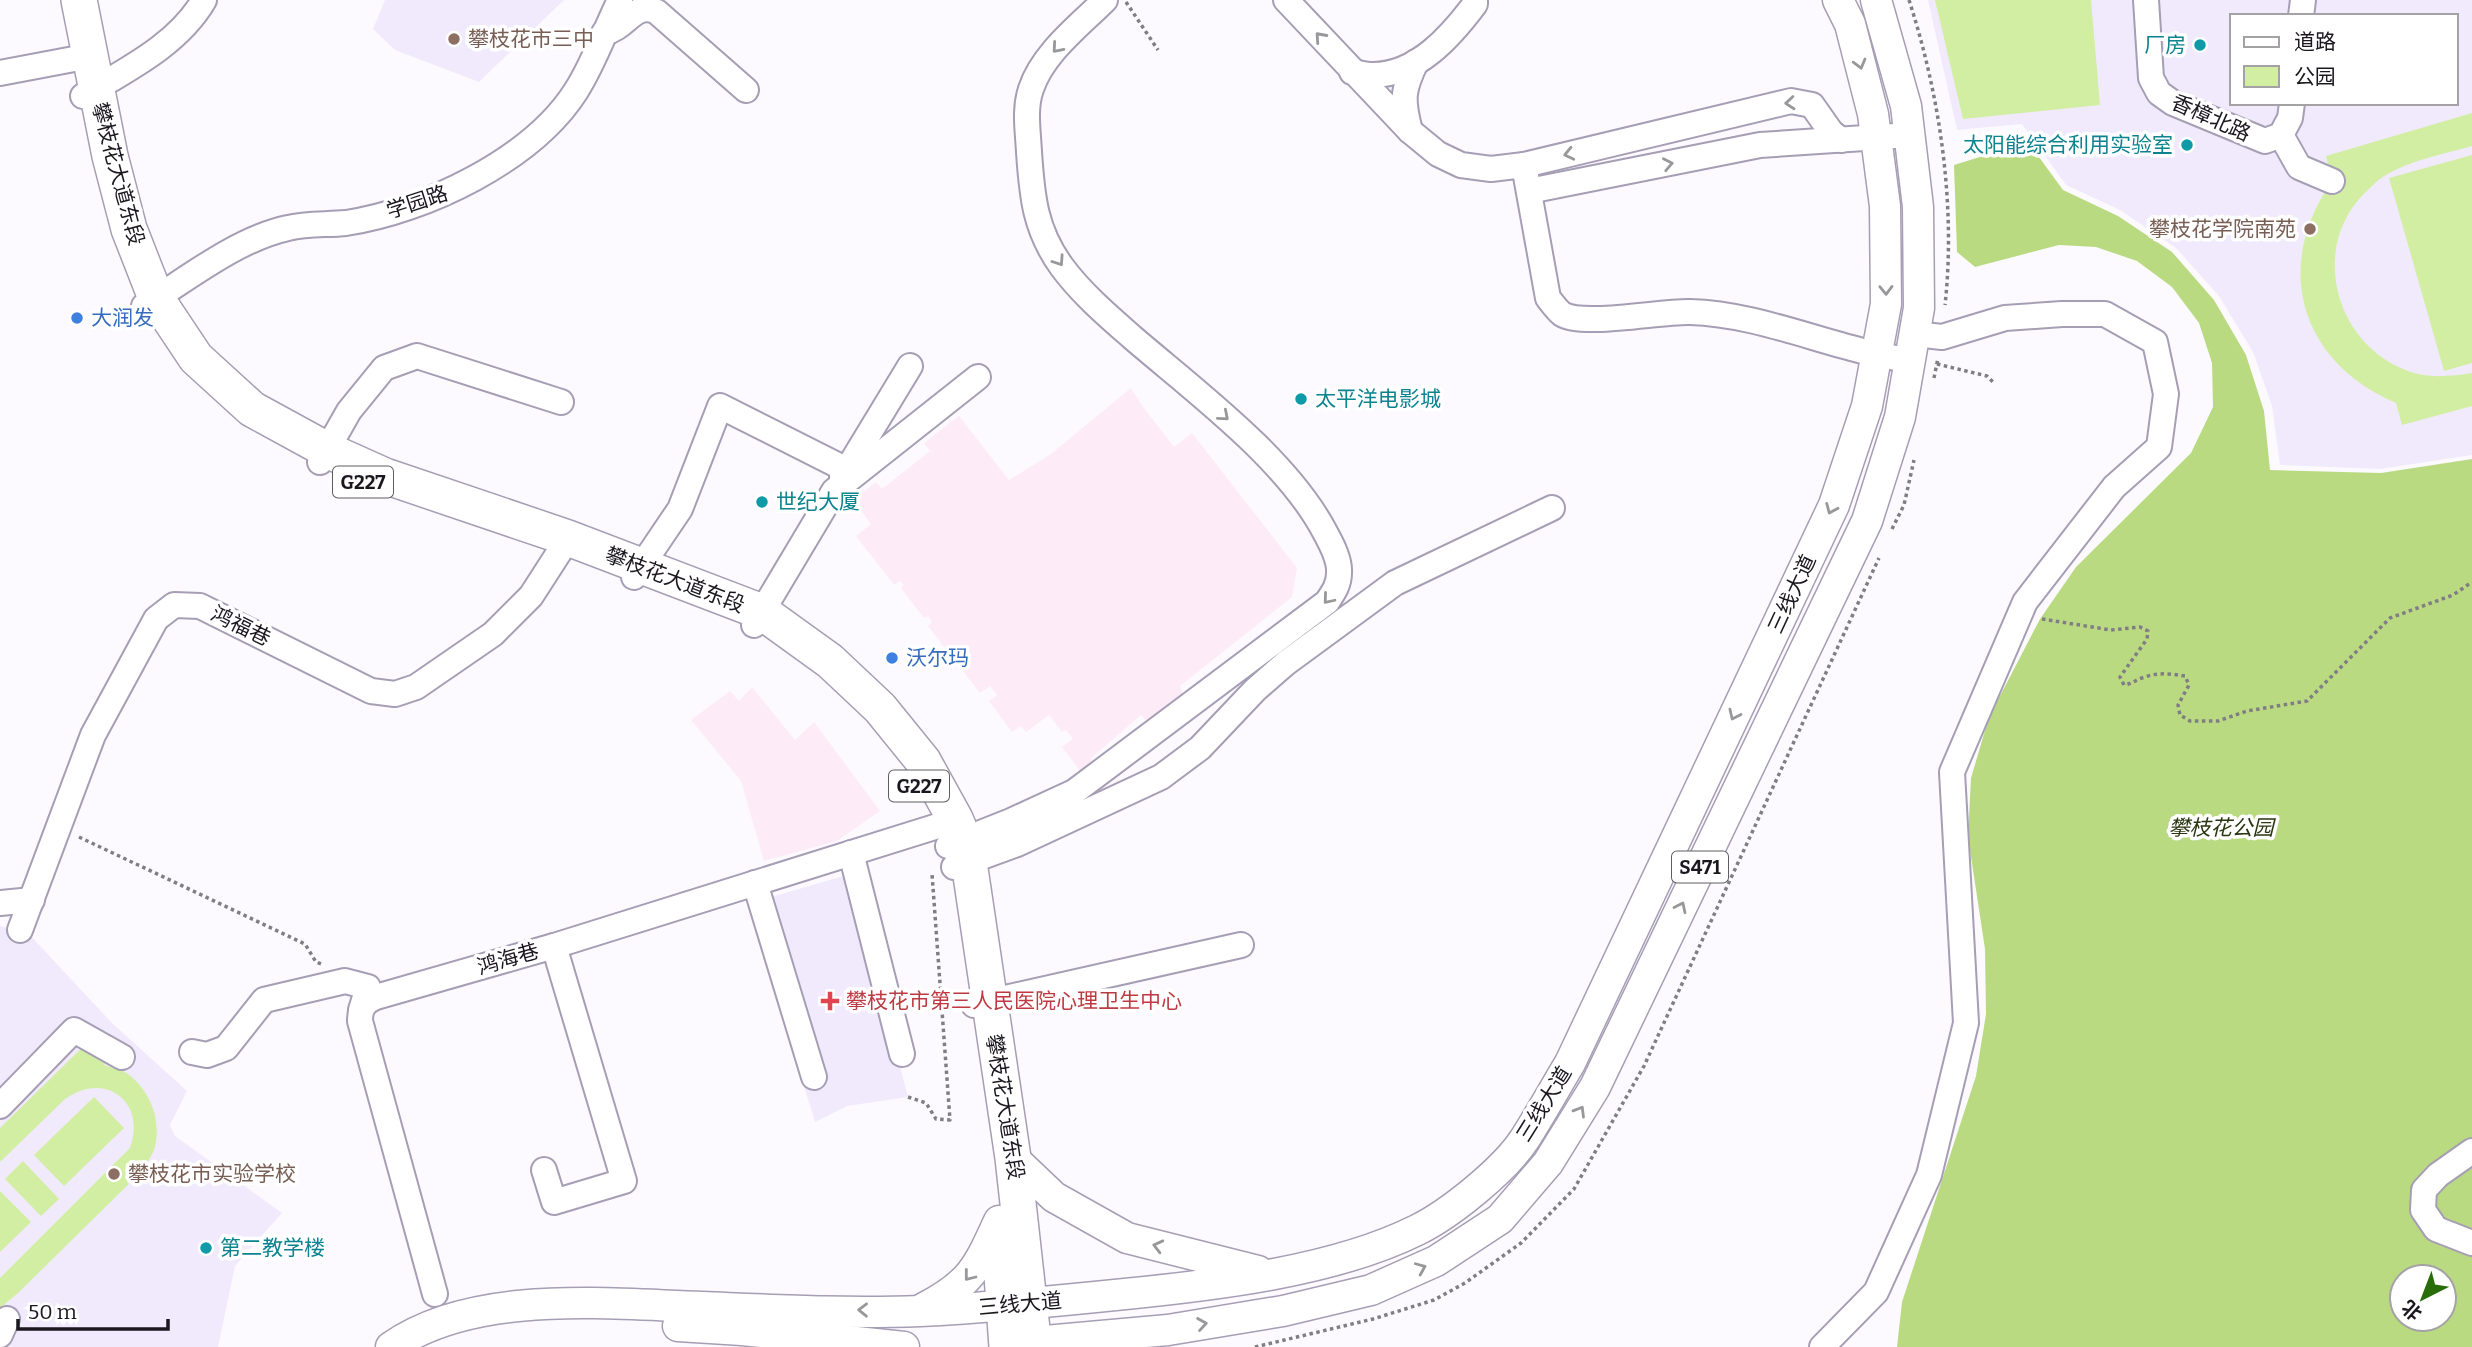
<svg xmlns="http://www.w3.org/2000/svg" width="2472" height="1347" viewBox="0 0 2472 1347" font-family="Bitter,'Noto Sans SC',serif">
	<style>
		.commercial { fill: #fdebf7 }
		.built { fill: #f1eafd; fill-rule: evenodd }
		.green { fill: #d2eea3 }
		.forest { fill: #bada82; fill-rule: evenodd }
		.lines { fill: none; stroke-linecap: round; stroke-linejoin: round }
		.minor-casing { stroke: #a69eb4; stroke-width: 28 }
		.major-casing { stroke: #a69eb4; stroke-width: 33 }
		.highway-casing { stroke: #a69eb4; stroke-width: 38 }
		.path { stroke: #807d84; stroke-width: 3.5; stroke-dasharray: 3.5 3.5; stroke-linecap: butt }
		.minor { stroke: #fff; stroke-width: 24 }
		.major { stroke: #fff; stroke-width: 30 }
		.highway { stroke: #fff; stroke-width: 35 }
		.oneway { stroke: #98979a }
		.education-dot { fill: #8d6e63; stroke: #fff; stroke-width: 2.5 }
		.culture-dot { fill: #0f9aa8; stroke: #fff; stroke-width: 2.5 }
		.shop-dot { fill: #3f7fe0; stroke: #fff; stroke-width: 2.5 }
		.health-dot { fill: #e0444e; stroke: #fff; stroke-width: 2.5 }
		.labels { text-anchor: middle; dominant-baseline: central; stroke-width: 7; stroke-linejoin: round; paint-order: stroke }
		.shield { fill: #fff; stroke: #5f5d62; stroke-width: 2 }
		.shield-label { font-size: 19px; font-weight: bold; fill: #1b171f }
		.education-label { font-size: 21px; fill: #785e54; stroke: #fff; text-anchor: start }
		.culture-label { font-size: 21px; fill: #0d838f; stroke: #fff; text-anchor: start }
		.street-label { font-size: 21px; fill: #1b171f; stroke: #fff }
		.shop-label { font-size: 21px; fill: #366cbe; stroke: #fff; text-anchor: start }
		.park-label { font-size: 21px; font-style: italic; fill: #2a3612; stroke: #fff }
		.health-label { font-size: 21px; fill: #be3a42; stroke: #fff; text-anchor: start }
	</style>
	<rect width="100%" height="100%" fill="#fcfaff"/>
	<g class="commercial">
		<polygon points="1131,388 1143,407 1174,447 1192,433 1297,568 1292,597 1180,686 1184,698 1151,726 1141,715 1091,758 1093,763 1081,772 1062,747 1073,739 1066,730 1062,732 1049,715 1026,732 1021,726 1012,732 989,701 997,695 990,686 980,693 928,626 932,622 928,616 924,618 901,588 904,585 900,581 894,585 856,536 871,524 853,500 876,482 882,489 930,451 924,443 959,416 1009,480 1051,454"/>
		<polygon points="752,687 795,740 814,722 880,811 837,841 764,861 741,781 691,720 730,691 739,701"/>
	</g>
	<g class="built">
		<polygon points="385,0 564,0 479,82 395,50 373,29"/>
		<path d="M 1928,0 L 2472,0 L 2472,455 L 2380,469 L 2280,465 L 2272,406 L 2253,352 L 2219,296 L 2176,248 L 2120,210 L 2066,185 L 2022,124 L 1957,130 ZM 2232,16 L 2456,16 L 2456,103 L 2232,103 Z"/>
		<polygon points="850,874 908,1097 847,1106 815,1122 747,904"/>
		<polygon points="0,926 28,933 112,1023 187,1091 170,1125 175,1136 282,1213 235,1266 218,1347 0,1347"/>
	</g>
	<g class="green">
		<polygon points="1935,0 2091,0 2100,105 1963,119"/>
		<path d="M 2472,113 L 2472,146 C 2444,154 2411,160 2386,175 C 2380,178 2374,184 2369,189 C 2308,243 2333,344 2408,371 C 2429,379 2451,376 2472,373 L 2472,406 L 2402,425 L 2396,403 C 2300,362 2272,267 2332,181 L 2326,156 Z"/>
		<polygon points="2472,155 2472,363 2444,371 2389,178"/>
		<path d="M 97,1033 L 116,1052 L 104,1065 C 110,1067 119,1069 125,1072 C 150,1088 163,1122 154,1150 C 151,1157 146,1164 143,1170 L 18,1293 L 0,1308 L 0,1278 L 130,1148 C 147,1100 103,1070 64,1100 L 0,1162 L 0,1128 Z"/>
		<polygon points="94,1097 124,1128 64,1186 34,1155"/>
		<polygon points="23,1161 59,1199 41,1216 5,1179"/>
		<polygon points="0,1191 31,1222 0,1252"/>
	</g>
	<path class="forest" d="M 2028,142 L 2063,190 L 2118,216 L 2172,252 L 2214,300 L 2246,355 L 2264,411 L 2270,470 L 2381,473 L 2472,459 L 2472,1347 L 1897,1347 L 1902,1302 L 1976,1076 L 1986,1014 L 1985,949 L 1968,837 L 1971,778 L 1989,717 L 2040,619 L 2076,567 L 2191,453 L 2213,407 L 2212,363 L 2199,323 L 2172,287 L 2137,261 L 2096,247 L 2059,245 L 1975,267 L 1957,252 L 1954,165 ZM 2402,1277 L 2444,1277 L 2444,1319 L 2402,1319 Z"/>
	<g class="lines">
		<defs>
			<g id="minor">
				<polyline points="1286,0 1410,131 1438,154 1461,165 1491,169 1524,165 1791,101 1812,105 1831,132 1841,140"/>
				<polyline points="2146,0 2151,78 2159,93 2173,103 2265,141 2281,135 2290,118 2292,103"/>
				<polyline points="2301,16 2303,0"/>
				<path d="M 604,33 C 628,27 634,1 657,12 L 746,90"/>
				<path d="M 1352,72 C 1359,73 1366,75 1373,75 C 1417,75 1451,36 1475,4 L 1475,0"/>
				<polyline points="0,73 74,59"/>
				<path d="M 83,96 C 126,70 178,45 204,0"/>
				<path d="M 1410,131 C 1402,100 1402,91 1416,62"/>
				<polyline points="2281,135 2299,167 2332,181"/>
				<path d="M 1524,165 L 1548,298 C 1552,303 1557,310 1562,314 C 1583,327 1661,311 1690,312 C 1765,314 1836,351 1910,360"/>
				<polyline points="1529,191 1760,145 1910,135"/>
				<path d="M 144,306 C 187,279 237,239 288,228 C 307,223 327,225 346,223 C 425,211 532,160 576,91 C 594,63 605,30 620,0"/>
				<polyline points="320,462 349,411 384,368 417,356 561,402"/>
				<polyline points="842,478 910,366"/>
				<polyline points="634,577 680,509 720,406 847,470"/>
				<polyline points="754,625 834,491 978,377"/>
				<path d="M 948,846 L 1011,821 L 1074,792 L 1327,602 C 1333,593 1339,585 1339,573 C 1340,560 1332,545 1326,534 C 1288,460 1196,392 1133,338 C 1108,316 1082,294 1062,267 C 1035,230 1032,197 1029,152 C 1028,131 1024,109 1031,89 C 1043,53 1079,26 1105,0"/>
				<polyline points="851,853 902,1054"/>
				<polyline points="954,867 1017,844 1161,777 1200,748 1255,690 1286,663 1395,583 1552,508"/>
				<polyline points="755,883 814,1077"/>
				<polyline points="0,903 32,900"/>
				<polyline points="20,930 93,735 156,619 174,605 200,606 371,691 395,694 416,687 493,634 531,596 560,551"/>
				<polyline points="974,1005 1241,945"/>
				<polyline points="192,1052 207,1055 226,1048 264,1000 345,981 368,987 361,1010"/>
				<polyline points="0,1106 74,1030 122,1057"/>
				<polyline points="2472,1151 2438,1175 2424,1190 2423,1210 2436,1229 2472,1243"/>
				<polyline points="544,1170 554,1202 624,1181 554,946"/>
				<path d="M 435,1294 L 360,1021 C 360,1008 364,1002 376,997 L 554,946 L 941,825"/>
				<polyline points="0,1335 7,1319"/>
				<polyline points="1822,1347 1876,1292 1929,1175 1966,1023 1952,772 2025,602 2114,487 2159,447 2166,394 2155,342 2105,314 2062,314 2005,318 1942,337 1915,334"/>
			</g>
			<g id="major">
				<polyline points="1013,1158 1054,1197 1127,1238 1258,1271"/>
				<path d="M 924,1308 C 971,1284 978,1267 999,1221"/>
				<polyline points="678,1326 742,1330 904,1347"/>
				<path d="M 391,1347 C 474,1289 606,1304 703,1307 C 775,1310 848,1314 920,1311 C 989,1308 1057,1301 1125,1294 C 1216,1285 1335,1271 1417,1230 C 1450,1214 1504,1170 1524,1140 C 1540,1115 1555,1088 1570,1063 L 1834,505 L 1867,406 L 1886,304 L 1885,206 L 1873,114 L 1850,24 L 1838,0"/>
				<polyline points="1013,1347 1034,1342 1168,1330 1283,1311 1371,1290 1436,1261 1500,1219 1548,1163 1595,1087 1867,521 1900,417 1919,308 1918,207 1906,106 1876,0"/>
			</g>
			<g id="highway">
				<polyline points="79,0 110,156 129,229 156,298 196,358 252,409 327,450 385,476 568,538 762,612 830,661 880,708 923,761 955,819 964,840 969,862 1013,1158 1034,1347"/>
				<polyline points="999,1232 1007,1347"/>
			</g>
		</defs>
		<use href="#minor" class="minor-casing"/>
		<use href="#major" class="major-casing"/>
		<use href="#highway" class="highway-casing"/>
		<g class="path">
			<path d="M 1909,0 C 1940,96 1956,205 1945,305"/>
			<polyline points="1126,2 1158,50"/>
			<polyline points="1937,364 1987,376 1993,382"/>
			<polyline points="1934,378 1938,358"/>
			<polyline points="1892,529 1904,505 1914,460"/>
			<path d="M 2042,619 L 2111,630 L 2140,627 L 2148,631 L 2147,639 L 2120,677 L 2124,685 C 2132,684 2137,679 2145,677 C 2158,672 2171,674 2185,676 L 2189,685 L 2178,705 L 2180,715 L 2190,721 L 2218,721 L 2247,711 L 2307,701 L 2390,618 L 2453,595 L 2472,582"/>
			<polyline points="79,837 305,944 316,962 321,964"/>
			<polyline points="908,1097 926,1103 936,1119 950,1120 932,874"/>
			<polyline points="1255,1347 1373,1319 1434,1300 1465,1283 1521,1243 1574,1189 1644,1066 1879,558"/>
		</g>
		<use href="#minor" class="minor"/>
		<use href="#major" class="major"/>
		<use href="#highway" class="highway"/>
	</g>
	<defs><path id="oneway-chevron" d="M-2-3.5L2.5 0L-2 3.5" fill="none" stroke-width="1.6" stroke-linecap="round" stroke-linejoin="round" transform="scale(1.75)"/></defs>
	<g class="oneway">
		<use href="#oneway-chevron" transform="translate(1320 37) rotate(-132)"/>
		<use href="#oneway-chevron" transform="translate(1057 48) rotate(131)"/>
		<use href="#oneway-chevron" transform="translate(1860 64) rotate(75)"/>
		<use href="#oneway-chevron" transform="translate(1790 103) rotate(175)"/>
		<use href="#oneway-chevron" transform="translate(1569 154) rotate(167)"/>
		<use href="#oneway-chevron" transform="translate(1668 164) rotate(-11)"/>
		<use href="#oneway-chevron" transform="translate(1059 261) rotate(56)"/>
		<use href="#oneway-chevron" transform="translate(1886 290) rotate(89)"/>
		<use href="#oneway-chevron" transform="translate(1224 416) rotate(41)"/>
		<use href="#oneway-chevron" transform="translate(1831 509) rotate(113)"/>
		<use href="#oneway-chevron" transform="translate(1328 599) rotate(130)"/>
		<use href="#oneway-chevron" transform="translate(1734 715) rotate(115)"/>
		<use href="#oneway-chevron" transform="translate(1681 907) rotate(-64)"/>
		<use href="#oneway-chevron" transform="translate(1580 1111) rotate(-59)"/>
		<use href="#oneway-chevron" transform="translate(1158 1246) rotate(-166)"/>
		<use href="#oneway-chevron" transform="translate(1421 1268) rotate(-23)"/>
		<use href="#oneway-chevron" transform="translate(969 1276) rotate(128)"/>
		<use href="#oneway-chevron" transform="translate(863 1310) rotate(-179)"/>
		<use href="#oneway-chevron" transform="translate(1202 1324) rotate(-9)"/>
	</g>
	<g class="education-dot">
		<circle cx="454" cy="39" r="7"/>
		<circle cx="2310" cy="229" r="7"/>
		<circle cx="114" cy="1174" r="7"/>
	</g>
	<g class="culture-dot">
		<circle cx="2200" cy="45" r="7"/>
		<circle cx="2187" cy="145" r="7"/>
		<circle cx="1301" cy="399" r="7"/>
		<circle cx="762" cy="502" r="7"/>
		<circle cx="206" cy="1248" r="7"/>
	</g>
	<g class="shop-dot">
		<circle cx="77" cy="318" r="7"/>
		<circle cx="892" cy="658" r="7"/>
	</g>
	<path class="health-dot" d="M826.5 990.5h7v7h7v7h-7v7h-7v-7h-7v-7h7z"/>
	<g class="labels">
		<g class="shield">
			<rect x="333" y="466.5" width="60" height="31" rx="5"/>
			<rect x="889" y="770.5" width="60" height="31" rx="5"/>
			<rect x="1672" y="851.5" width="56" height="31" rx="5"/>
		</g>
		<g class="shield-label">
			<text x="363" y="482">G227</text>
			<text x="919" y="786">G227</text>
			<text x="1700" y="867">S471</text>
		</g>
		<g class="education-label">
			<text x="468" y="39">攀枝花市三中</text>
			<text x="2296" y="229" text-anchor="end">攀枝花学院南苑</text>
			<text x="128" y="1174">攀枝花市实验学校</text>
		</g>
		<g class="culture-label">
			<text x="2186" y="45" text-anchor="end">厂房</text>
			<text x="2173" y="145" text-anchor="end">太阳能综合利用实验室</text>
			<text x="1315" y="399">太平洋电影城</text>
			<text x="776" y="502">世纪大厦</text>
			<text x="220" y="1248">第二教学楼</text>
		</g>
		<g class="street-label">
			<text transform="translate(2211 118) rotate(24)">香樟北路</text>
			<text transform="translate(118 174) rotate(75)">攀枝花大道东段</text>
			<text transform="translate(417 202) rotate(-18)">学园路</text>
			<text transform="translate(675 580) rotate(21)">攀枝花大道东段</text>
			<text transform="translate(1792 594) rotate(-65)">三线大道</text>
			<text transform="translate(241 626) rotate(26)">鸿福巷</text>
			<text transform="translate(508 959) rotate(-16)">鸿海巷</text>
			<text transform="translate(1544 1104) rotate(-58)">三线大道</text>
			<text transform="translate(1005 1107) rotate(81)">攀枝花大道东段</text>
			<text transform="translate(1020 1304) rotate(-5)">三线大道</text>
		</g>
		<g class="shop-label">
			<text x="91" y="318">大润发</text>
			<text x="906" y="658">沃尔玛</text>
		</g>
		<g class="park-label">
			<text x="2221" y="828">攀枝花公园</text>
		</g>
		<g class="health-label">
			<text x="846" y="1001">攀枝花市第三人民医院心理卫生中心</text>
		</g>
	</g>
	<rect x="2230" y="14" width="228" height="91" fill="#ffffff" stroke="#a4a2a5" stroke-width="2"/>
	<rect x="2244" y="37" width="35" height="10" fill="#ffffff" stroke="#a4a2a5" stroke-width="2"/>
	<text x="2294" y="49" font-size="21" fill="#1b171f">道路</text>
	<rect x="2244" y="66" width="35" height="21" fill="#d2eea3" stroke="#a4a2a5" stroke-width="2"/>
	<text x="2294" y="84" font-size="21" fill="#1b171f">公园</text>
	<g transform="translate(2423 1298) rotate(222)"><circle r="33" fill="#ffffff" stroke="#a4a2a5" stroke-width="2"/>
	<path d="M0-5L12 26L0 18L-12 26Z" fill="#286d09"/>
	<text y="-10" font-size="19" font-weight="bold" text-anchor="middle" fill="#1b171f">北</text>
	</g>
	<path d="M18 1319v10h150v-10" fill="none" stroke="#1b171f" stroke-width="3.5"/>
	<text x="28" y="1319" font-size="21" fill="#1b171f" stroke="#ffffff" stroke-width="5" paint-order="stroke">50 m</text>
</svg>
